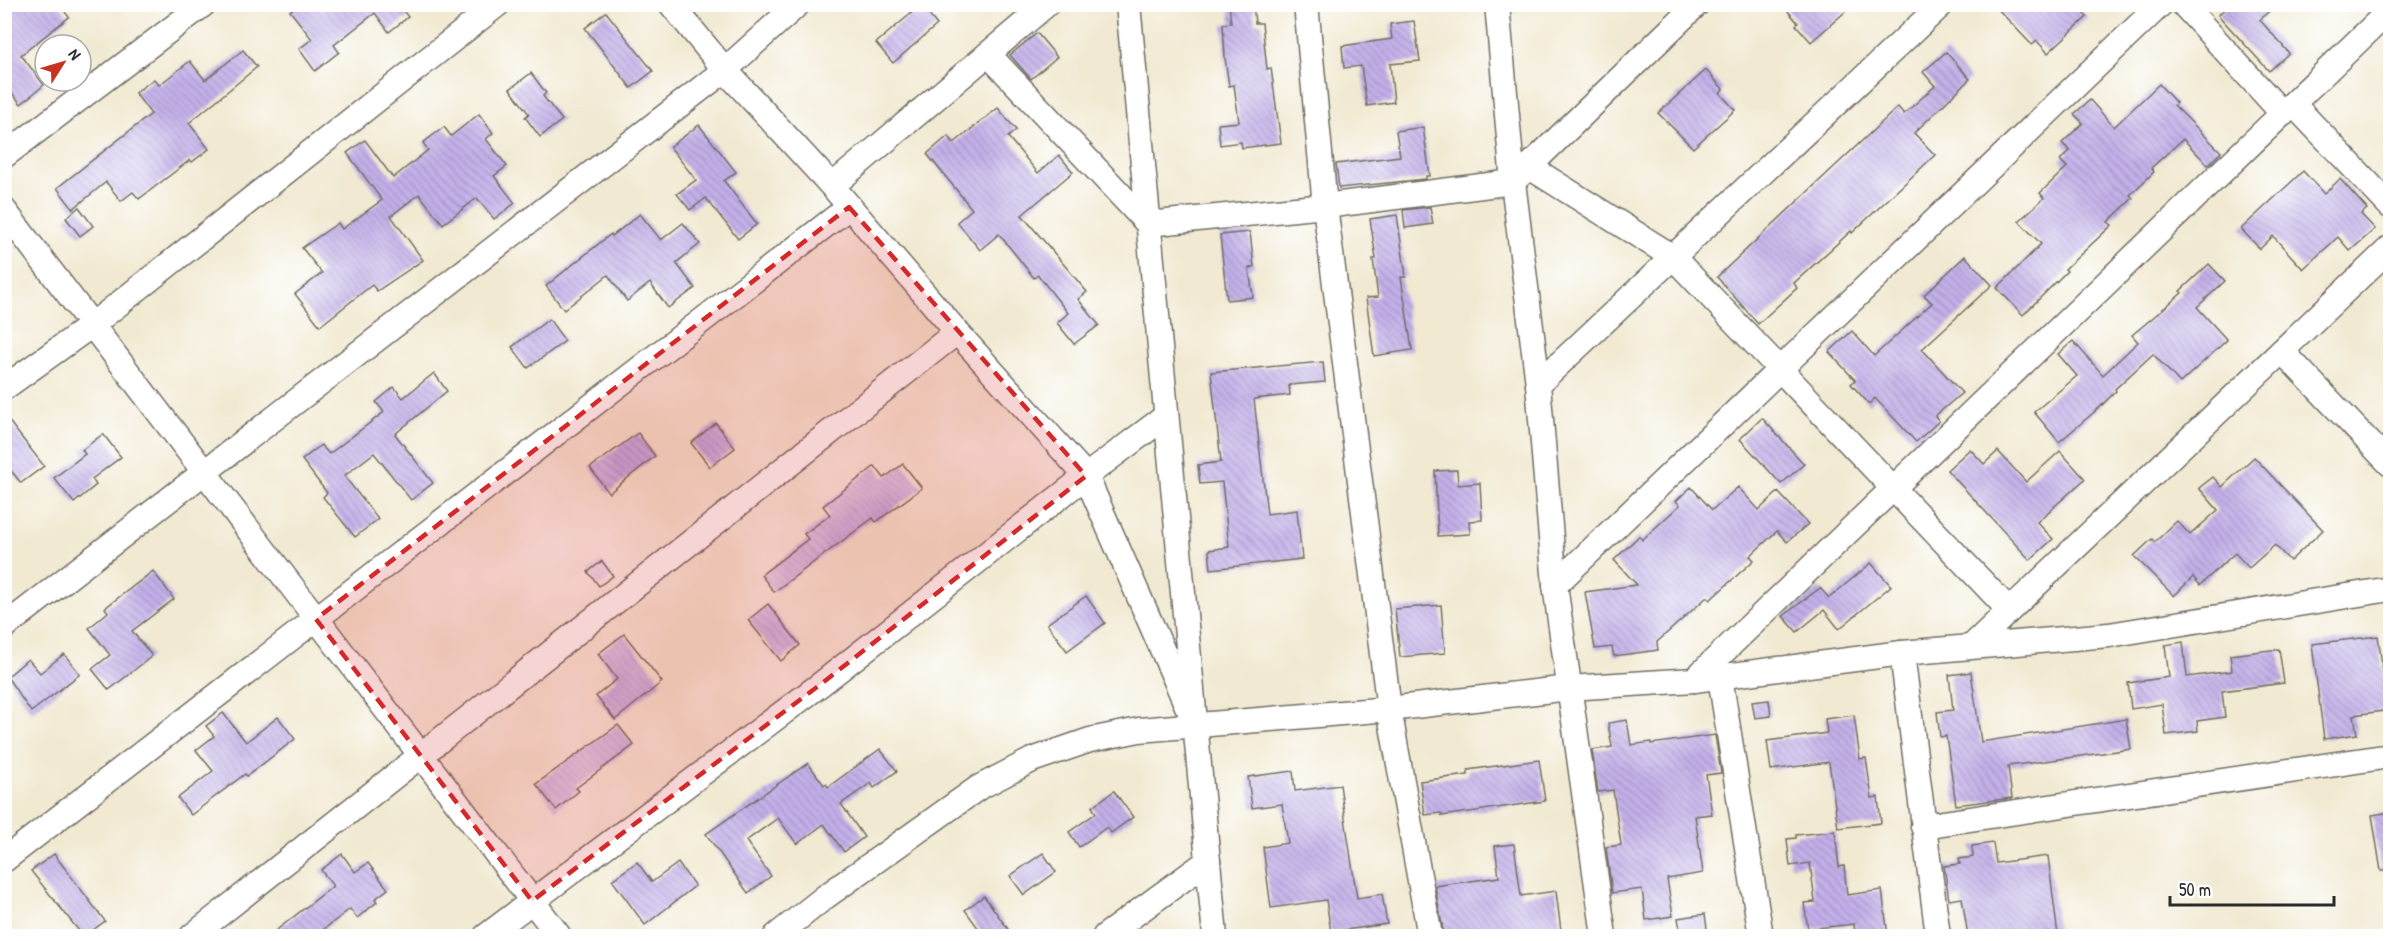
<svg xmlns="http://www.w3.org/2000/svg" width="2395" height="941" viewBox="0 0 2395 941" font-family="'Patrick Hand',sans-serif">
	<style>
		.building { fill: url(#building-back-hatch) }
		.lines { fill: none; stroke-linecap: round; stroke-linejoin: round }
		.minor-casing { stroke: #706e65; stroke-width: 27 }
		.minor { stroke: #fff; stroke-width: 24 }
		.marked { fill: #d62828; fill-opacity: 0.2; stroke: #d62828; stroke-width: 4.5; stroke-dasharray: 12 8; stroke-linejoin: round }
	</style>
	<defs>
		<pattern id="building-back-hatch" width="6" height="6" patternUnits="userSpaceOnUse" patternTransform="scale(1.5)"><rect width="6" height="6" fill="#c3b1ea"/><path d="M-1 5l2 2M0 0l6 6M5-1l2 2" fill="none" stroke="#9f90be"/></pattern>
	</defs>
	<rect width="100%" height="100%" fill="#fff"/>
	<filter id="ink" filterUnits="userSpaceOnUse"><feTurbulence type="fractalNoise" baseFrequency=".0167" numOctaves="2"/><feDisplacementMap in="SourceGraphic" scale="12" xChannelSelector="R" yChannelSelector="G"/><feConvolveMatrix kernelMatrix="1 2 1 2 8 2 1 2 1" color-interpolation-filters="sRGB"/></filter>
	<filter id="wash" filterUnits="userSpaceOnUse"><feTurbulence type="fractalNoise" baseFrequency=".008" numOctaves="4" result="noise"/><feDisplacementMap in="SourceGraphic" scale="24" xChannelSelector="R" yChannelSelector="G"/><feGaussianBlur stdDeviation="1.35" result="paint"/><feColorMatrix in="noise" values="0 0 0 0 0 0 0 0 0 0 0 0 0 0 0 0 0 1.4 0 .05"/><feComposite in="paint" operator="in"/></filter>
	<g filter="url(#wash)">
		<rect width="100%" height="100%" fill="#f1e9d1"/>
		<g id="blocks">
			<g class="building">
				<polygon points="4,4 59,4 69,17 21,55 44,85 21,104 4,83"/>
				<polygon points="299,4 398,4 408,17 389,32 375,13 334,45 339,52 315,71 299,49 312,39 290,11"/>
				<polygon points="1229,4 1253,4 1255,23 1262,23 1267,69 1271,68 1281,143 1242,148 1241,142 1220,145 1218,124 1239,122 1234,85 1229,86 1225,58 1223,24 1231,23"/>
				<polygon points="1782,4 1854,4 1811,42 1796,25 1798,23"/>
				<polygon points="1993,4 2075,4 2087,17 2048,53 2037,41 2032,45"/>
				<polygon points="2230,4 2276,4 2260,20 2289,53 2269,71 2218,15"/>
				<polygon points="921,5 937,25 893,63 876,43"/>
				<polygon points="606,12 653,71 631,88 585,28"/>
				<polygon points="1414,21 1420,61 1390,64 1394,102 1367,106 1361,66 1344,68 1342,46 1392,39 1390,24"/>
				<polygon points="1037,33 1057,57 1031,79 1010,55"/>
				<polygon points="243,50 257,67 189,123 209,149 192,162 190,160 139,199 133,192 121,201 106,182 73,209 57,188 151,114 135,93 154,79 159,85 190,61 205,80"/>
				<polygon points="1946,52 1970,79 1914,133 1935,155 1852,233 1851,231 1794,283 1797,288 1758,324 1717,277 1898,107 1904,114 1935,86 1923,72"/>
				<polygon points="1706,70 1723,89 1720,93 1735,110 1693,148 1658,113"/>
				<polygon points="531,73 546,93 543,96 562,120 540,137 525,117 529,114 510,89"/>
				<polygon points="2159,84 2176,103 2174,105 2221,152 2208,165 2183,139 2151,168 2154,172 2130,195 2133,198 2108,222 2112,225 2065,269 2067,271 2023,315 1997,288 2041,244 2019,221 2044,198 2040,193 2067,167 2060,160 2070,151 2062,143 2083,123 2074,114 2090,100 2114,127"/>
				<polygon points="998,108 1016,130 1008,137 1038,173 1059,155 1073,172 1022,215 1087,292 1078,299 1099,325 1074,344 1057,323 1068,313 1038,275 1034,278 999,234 980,250 957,222 972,209 927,154 948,136 954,143"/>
				<polygon points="479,114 493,133 486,139 507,166 494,176 515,203 494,219 477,198 443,224 419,194 391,216 423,260 377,291 372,285 320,326 295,294 322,273 302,248 338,223 342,229 382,200 347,153 365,140 393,178 428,150 423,143 444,127 451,136"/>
				<polygon points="699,125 736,172 724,181 757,224 738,239 706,198 690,210 677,194 696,180 670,147"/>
				<polygon points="1423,127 1430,176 1426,176 1426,179 1339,188 1336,164 1400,156 1396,131"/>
				<polygon points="2303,171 2324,194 2340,179 2367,209 2361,214 2375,229 2350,251 2338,237 2303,269 2273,236 2260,249 2241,229"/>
				<polygon points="79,207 93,226 80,236 66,218"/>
				<polygon points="1430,207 1433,224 1405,228 1403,210"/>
				<polygon points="640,214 661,240 683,223 700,244 676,263 695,288 668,308 650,283 627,301 608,275 564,310 546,286 611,234 612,236"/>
				<polygon points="1397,215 1406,277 1401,277 1412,350 1374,356 1366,298 1378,297 1373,259 1376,259 1370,219"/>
				<polygon points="1250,232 1254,267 1249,268 1253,297 1227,300 1220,235"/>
				<polygon points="1965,256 1992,285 1922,349 1962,393 1935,416 1939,421 1916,442 1875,398 1869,404 1851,384 1855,380 1829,352 1852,331 1874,356 1932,303 1924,295"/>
				<polygon points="2209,264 2225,281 2197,307 2227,340 2180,383 2153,354 2115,389 2116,391 2099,408 2059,442 2034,412 2077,376 2058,354 2073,341 2103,375 2138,342 2132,335 2182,293 2180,291"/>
				<polygon points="549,319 565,341 528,368 512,347"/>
				<polygon points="1323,362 1325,382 1289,385 1290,395 1254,399 1267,514 1297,510 1302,559 1211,569 1209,550 1229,547 1222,482 1200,484 1198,465 1221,462 1211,372"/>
				<polygon points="434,373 447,391 395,434 433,483 411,500 374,453 344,476 378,519 355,537 323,497 327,493 302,460 321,445 329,454 384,412 376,402 394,387 403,398"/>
				<polygon points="4,415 44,466 21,483 4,462"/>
				<polygon points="1762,418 1804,464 1781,484 1740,439"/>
				<polygon points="716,423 735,448 710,467 691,443"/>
				<polygon points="638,433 655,456 609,493 590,468"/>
				<polygon points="103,434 121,457 92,479 96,485 74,503 54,478 85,454 82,450"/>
				<polygon points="1970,449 1984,464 1998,451 2026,482 2060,451 2085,479 2037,522 2053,539 2030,560 1947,470"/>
				<polygon points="2254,457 2323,530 2290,561 2275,545 2249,568 2235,553 2200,585 2193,577 2174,596 2134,556 2152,539 2155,542 2177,521 2190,535 2218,510 2199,488 2213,477 2222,487"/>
				<polygon points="903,464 922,488 876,522 873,518 774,592 761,575 808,539 804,534 830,515 823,506 875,466 884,478"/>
				<polygon points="1457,470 1458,485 1480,483 1482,520 1469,521 1470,534 1438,536 1435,471"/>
				<polygon points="1691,487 1712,510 1738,487 1759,510 1778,492 1808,524 1787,542 1777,531 1750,556 1754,560 1710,600 1707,597 1657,642 1658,650 1614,656 1612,647 1595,649 1585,592 1637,585 1614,560 1639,536 1642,540 1680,505 1676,501"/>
				<polygon points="602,561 613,576 599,586 588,572"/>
				<polygon points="1871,563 1891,586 1839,629 1824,610 1797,632 1783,616 1820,588 1829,598"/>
				<polygon points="153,571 174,599 132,631 152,656 109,690 92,669 110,655 89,628 108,612 105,608"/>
				<polygon points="1086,596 1105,623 1067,651 1047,624"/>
				<polygon points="768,604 800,645 781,661 748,620"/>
				<polygon points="1441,605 1445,653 1400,657 1395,609"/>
				<polygon points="624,634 662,682 615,720 596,696 617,679 598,654"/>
				<polygon points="2378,636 2385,685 2391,685 2391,710 2354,715 2357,734 2324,739 2312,644"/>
				<polygon points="2183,642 2187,677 2232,671 2230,655 2279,649 2284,683 2222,691 2225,717 2197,721 2198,731 2166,735 2162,704 2131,709 2128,683 2169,677 2165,645"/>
				<polygon points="64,654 80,674 31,712 7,677 28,659 40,673"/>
				<polygon points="1971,672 1981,742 2126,719 2131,749 2008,766 2012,798 1956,805 1946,736 1940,737 1937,712 1953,710 1949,675"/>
				<polygon points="1769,700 1771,716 1755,718 1752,702"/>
				<polygon points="223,713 246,742 278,717 295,739 247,776 245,774 191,815 178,798 213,771 196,750 214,736 206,726"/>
				<polygon points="1854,715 1860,759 1866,758 1872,798 1878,797 1881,823 1838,828 1829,762 1771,770 1767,741 1827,733 1825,719"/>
				<polygon points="1627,720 1631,745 1651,742 1651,744 1715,735 1721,773 1706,775 1712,814 1695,816 1703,873 1667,879 1673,916 1646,920 1642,889 1612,893 1606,847 1621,845 1613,790 1598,792 1592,750 1612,747 1608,723"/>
				<polygon points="618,725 634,745 576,788 579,791 556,810 536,784"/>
				<polygon points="880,749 897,771 874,788 871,783 841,804 864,837 844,852 824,824 797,844 778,818 746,841 771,876 748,893 706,834 808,763 824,785 826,784 828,787"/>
				<polygon points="1539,760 1545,801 1442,816 1441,813 1425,815 1420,781 1468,775 1468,770"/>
				<polygon points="1293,771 1295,791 1340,785 1357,898 1382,894 1387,924 1331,932 1326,900 1271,908 1263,847 1288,843 1282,804 1252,808 1248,777"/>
				<polygon points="1114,791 1133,817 1111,833 1107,827 1079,847 1069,832 1096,813 1092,807"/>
				<polygon points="2391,812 2391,871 2381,871 2372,815"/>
				<polygon points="1835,831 1839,867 1844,866 1847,895 1882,890 1888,936 1855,936 1854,924 1808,929 1804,903 1815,902 1810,863 1790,866 1787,839 1796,838 1796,835"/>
				<polygon points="1993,843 1996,863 2048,856 2058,936 1968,936 1962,898 1949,900 1944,866 1960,864 1959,859 1973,857 1972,846"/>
				<polygon points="1514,844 1521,896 1556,891 1561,931 1552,932 1552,936 1444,936 1435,886 1499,877 1495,846"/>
				<polygon points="1043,853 1056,872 1024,895 1010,876"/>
				<polygon points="54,854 105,921 85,936 83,936 31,871"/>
				<polygon points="342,854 355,872 368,863 388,889 375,899 377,902 357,918 350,909 315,936 269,936 333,886 321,870"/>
				<polygon points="637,862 652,882 678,863 695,886 645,925 612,880"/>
				<polygon points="984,896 1013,936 984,936 965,910"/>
				<polygon points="1705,914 1708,936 1681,936 1678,918"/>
			</g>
		</g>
	</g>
	<g filter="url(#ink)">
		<use href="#blocks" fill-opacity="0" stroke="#706e65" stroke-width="1.5"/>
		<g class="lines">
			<defs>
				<g id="minor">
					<polyline points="671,4 725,70 832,186 957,332 1086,476 1187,706"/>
					<polyline points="1128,4 1215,936"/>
					<polyline points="1306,4 1325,206 1389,709 1430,936"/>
					<polyline points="1497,4 1513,182 1538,384 1555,585 1604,936"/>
					<polyline points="2183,4 2283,114"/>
					<polyline points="988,54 1148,224 1325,206 1513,182 1697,4"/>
					<polyline points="2293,104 2390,206"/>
					<polyline points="4,156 204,4"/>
					<polyline points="1528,166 1673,257 2009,610"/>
					<polyline points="832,186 1047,4"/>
					<polyline points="4,210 559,936"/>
					<polyline points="2282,351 2390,464"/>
					<polyline points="1538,384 1942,4"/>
					<polyline points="4,388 92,325 498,4"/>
					<polyline points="1555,585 2161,4"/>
					<polyline points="4,627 725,70 798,4"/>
					<polyline points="1972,646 2390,248"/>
					<polyline points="1902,653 1938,936"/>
					<polyline points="1720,677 1761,936"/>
					<polyline points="1694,680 2390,10"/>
					<polyline points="1923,826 2390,756"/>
					<polyline points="4,860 849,207"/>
					<polyline points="192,936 957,332"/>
					<polyline points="486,936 821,684 1086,476 1166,416"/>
					<polyline points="776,936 825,897 978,788 1032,760 1090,740 1139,730 1389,709 1569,688 1694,680 1902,653 2109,635 2390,589"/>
					<polyline points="1105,936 1208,861"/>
				</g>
			</defs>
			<use href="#minor" class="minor-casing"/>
			<use href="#minor" class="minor"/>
		</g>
	</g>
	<path class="marked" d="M 849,207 L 1086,476 L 821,684 L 532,901 L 316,619 Z"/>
	<rect width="2395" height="941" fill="none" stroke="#fff" stroke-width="24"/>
	<g transform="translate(63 63) rotate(53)"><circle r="28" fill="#ffffff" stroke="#aaaaaa" stroke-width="1.5"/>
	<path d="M0-4.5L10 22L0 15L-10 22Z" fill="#c8321e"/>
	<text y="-9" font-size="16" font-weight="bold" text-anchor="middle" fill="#2b2b2b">N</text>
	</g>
	<path d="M2170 896v9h164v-9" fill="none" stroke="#2b2b2b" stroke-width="3"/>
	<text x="2179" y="896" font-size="18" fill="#2b2b2b" stroke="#ffffff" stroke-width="4.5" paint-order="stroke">50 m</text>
</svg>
